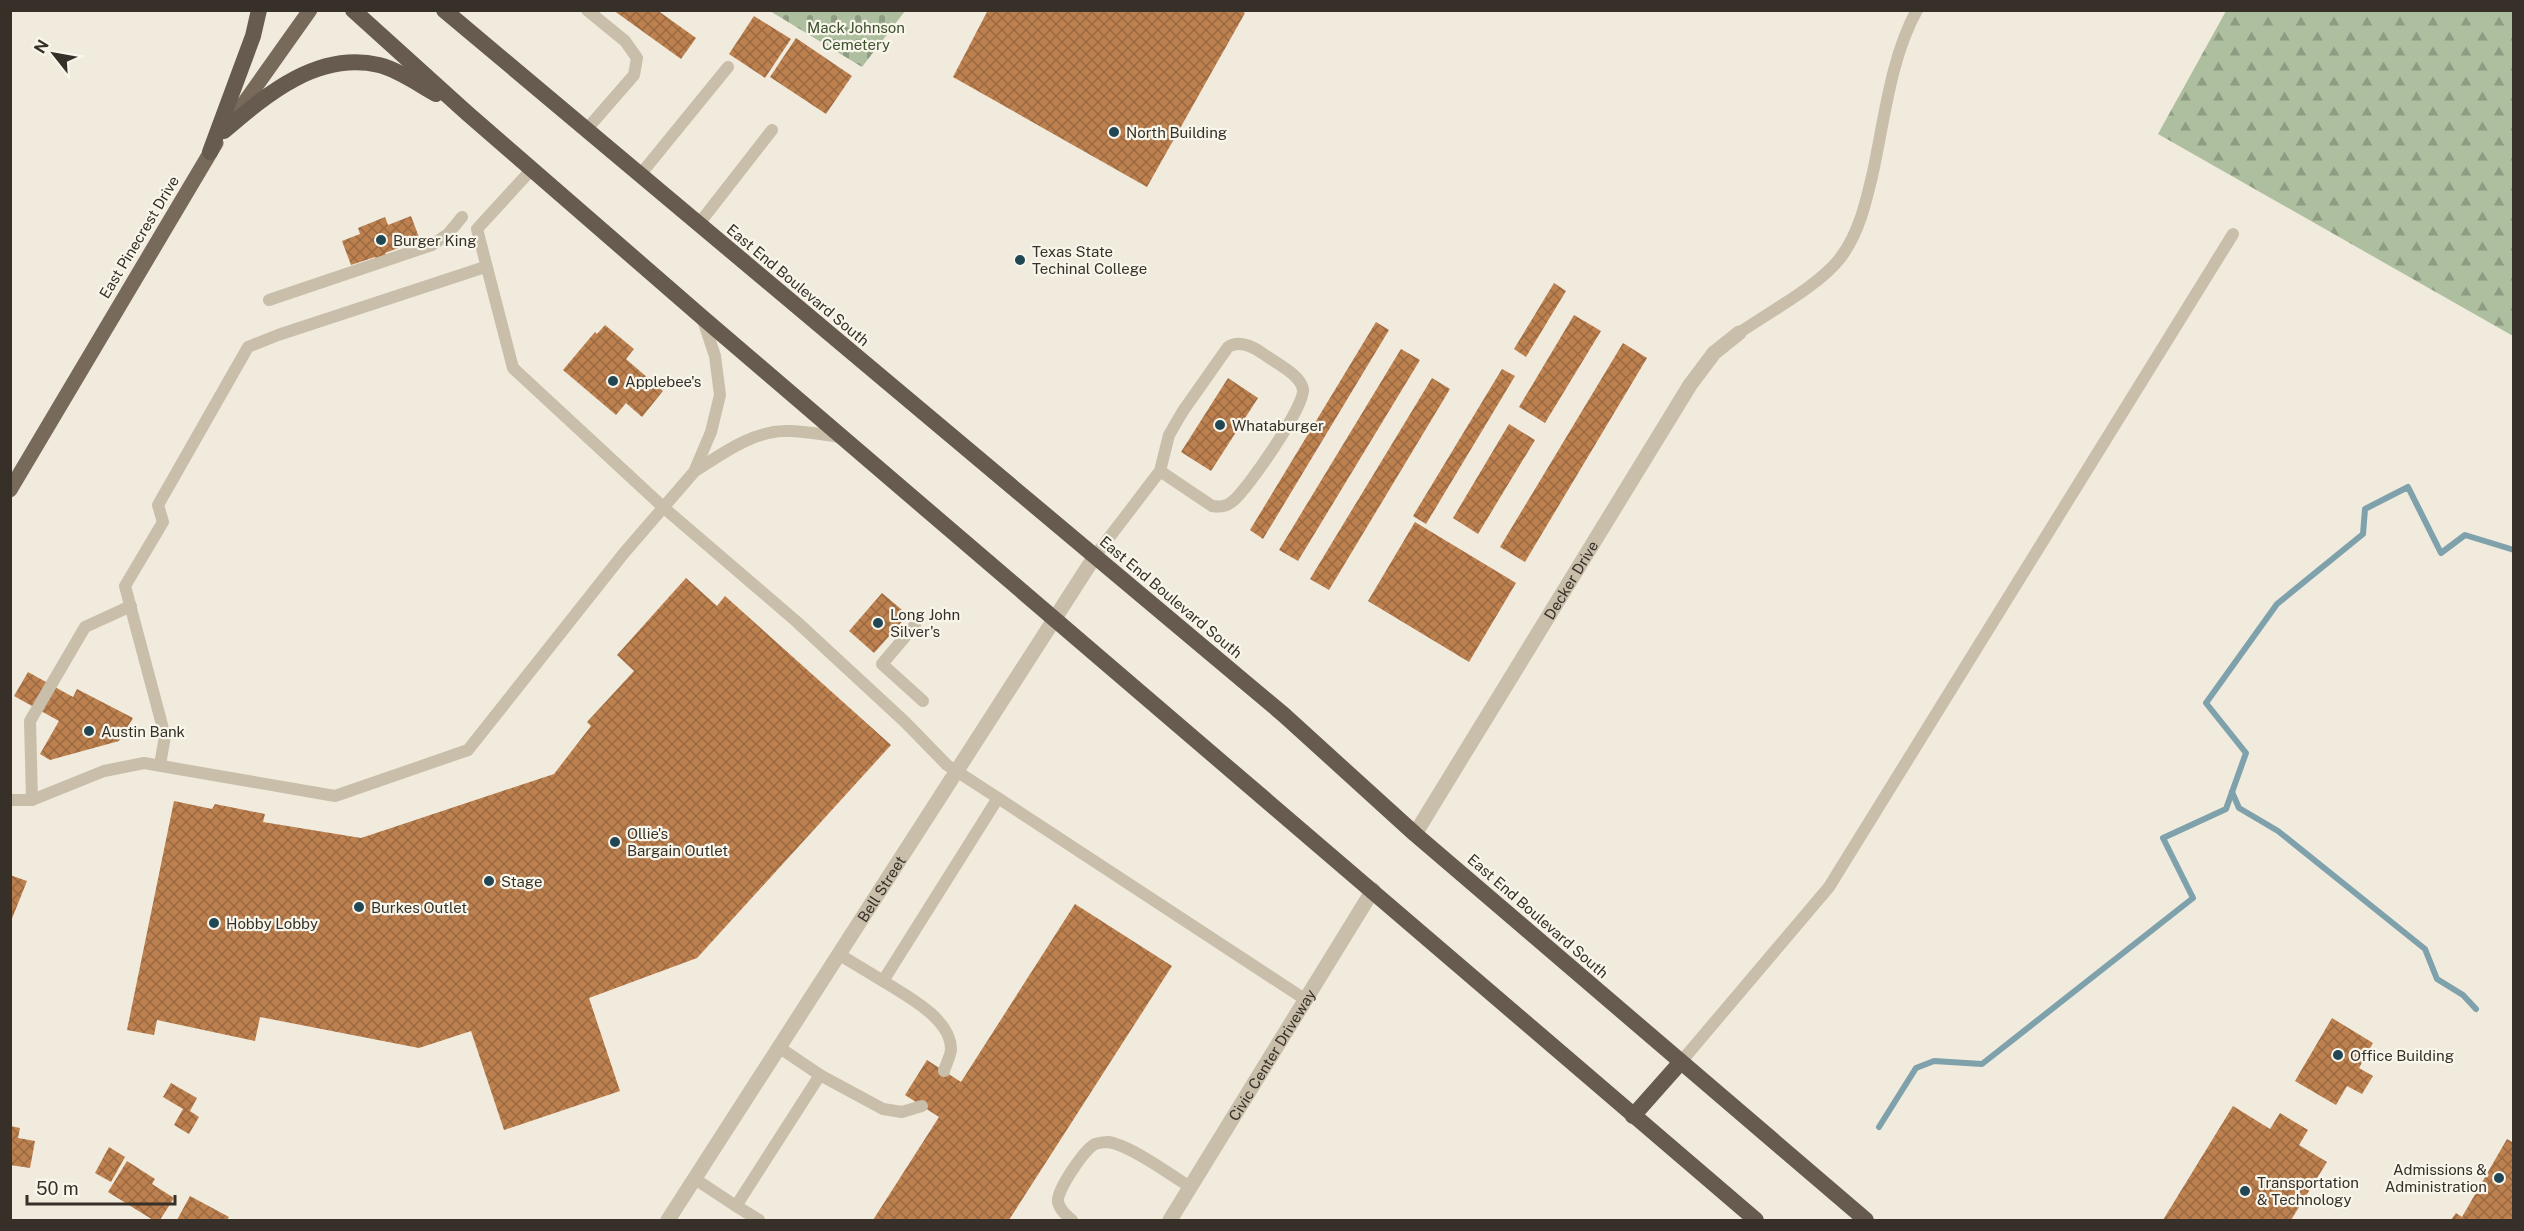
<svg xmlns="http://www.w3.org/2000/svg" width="2524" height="1231" viewBox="0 0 2524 1231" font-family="'Public Sans',sans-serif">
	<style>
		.forest { fill: url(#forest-firs) }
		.cemetery { fill: url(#cemetery-stones) }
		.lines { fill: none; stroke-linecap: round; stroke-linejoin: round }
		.stream { stroke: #7ea1ac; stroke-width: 6 }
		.building { fill: url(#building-cross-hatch) }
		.service { stroke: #c8beaa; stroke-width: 12 }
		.minor { stroke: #c8beaa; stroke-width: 15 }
		.primary { stroke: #776a5b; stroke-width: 15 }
		.trunk { stroke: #665b4e; stroke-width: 16 }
		.poi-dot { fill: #214755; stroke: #f8f5ea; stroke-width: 2 }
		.labels { text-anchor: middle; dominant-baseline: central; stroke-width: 4.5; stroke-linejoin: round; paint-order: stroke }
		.park-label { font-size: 15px; fill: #3e522f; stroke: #f8f5ea }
		.poi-label { font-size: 15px; fill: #363029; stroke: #f8f5ea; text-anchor: start }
		.street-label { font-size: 15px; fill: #363029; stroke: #f8f5ea }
	</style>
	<defs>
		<pattern id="forest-firs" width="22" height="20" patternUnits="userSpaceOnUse" patternTransform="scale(1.5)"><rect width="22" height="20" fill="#adbf9e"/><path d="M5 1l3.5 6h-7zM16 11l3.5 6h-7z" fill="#8e9c81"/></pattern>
		<pattern id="cemetery-stones" width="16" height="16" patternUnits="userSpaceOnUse" patternTransform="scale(1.5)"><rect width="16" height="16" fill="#adbf9e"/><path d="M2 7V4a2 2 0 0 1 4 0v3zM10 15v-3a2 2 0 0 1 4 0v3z" fill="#8e9c81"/></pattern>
		<pattern id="building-cross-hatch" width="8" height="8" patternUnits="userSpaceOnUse" patternTransform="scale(1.5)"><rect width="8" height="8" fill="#bd804f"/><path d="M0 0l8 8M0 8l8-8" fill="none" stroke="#9a6942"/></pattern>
	</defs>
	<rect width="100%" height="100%" fill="#f1ebdd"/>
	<polygon class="forest" points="2226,11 2513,11 2513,336 2158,134"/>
	<polygon class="cemetery" points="770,11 905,11 862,67"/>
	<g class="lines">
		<g class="stream">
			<polyline points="2232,792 2239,808 2278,831 2425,949 2437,979 2463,995 2476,1009"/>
			<polyline points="1879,1127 1916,1068 1934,1061 1982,1064 2193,898 2163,838 2226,809 2246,753 2206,703 2277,604 2363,534 2365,509 2408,487 2441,553 2465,535 2514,550"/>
		</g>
	</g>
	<g class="building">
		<polygon points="613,10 657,10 696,38 681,59"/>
		<polygon points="988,10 1240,10 1245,13 1147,187 953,77"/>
		<polygon points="754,16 791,39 765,78 729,54"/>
		<polygon points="796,38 852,76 826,114 770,77"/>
		<polygon points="411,216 420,240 385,253 388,261 378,264 375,257 351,265 342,241 360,234 358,228 385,217 388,225"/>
		<polygon points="1554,283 1566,291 1526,357 1514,349"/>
		<polygon points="1574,315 1601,331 1545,423 1519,407"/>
		<polygon points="1376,322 1389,330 1263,539 1250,530"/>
		<polygon points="605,325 634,349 626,359 663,391 642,417 626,403 616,415 563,370 595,332 597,334"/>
		<polygon points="1623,343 1647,358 1525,562 1500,547"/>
		<polygon points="1401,349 1420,360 1298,561 1279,550"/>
		<polygon points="1502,369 1515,376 1426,524 1413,516"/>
		<polygon points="1228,378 1258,398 1211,471 1181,452"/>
		<polygon points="1432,378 1450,389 1329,590 1310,579"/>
		<polygon points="1509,424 1535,440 1478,534 1453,518"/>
		<polygon points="1415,522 1516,583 1469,662 1368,601"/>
		<polygon points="686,578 717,606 725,596 891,745 697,958 589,998 620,1091 504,1130 471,1031 419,1048 260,1017 255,1041 157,1020 154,1035 127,1030 174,801 212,809 215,804 265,814 263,822 361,838 554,774 591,726 587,722 634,671 617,655"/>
		<polygon points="882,593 908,615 874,653 849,631"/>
		<polygon points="28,672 73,697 77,689 133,718 119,741 50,760 40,754 59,721 14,696"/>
		<polygon points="10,875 27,881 11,921 10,921"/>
		<polygon points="1075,904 1172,966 1009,1220 873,1220 939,1117 905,1095 927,1060 961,1082"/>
		<polygon points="2332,1018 2373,1043 2359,1068 2373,1076 2362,1094 2347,1086 2336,1105 2295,1081"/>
		<polygon points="171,1083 197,1098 190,1111 199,1117 189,1134 174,1125 183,1109 163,1097"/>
		<polygon points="2233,1106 2270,1129 2280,1113 2308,1130 2299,1145 2327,1162 2291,1220 2163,1220"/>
		<polygon points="10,1126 20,1128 18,1138 35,1141 30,1168 10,1165"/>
		<polygon points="2507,1139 2514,1143 2514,1220 2451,1220 2456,1213 2462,1217"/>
		<polygon points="109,1147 125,1157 111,1182 95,1173"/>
		<polygon points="127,1161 155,1179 152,1184 174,1198 160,1220 153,1220 108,1192"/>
		<polygon points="190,1196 229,1217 227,1220 177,1220"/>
	</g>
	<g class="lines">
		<g class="service">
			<polyline points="587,129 634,75 637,58 625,41 587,10"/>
			<polyline points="532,169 477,229 513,368 663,507 797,622 905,722 947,765 998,798 883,981 840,955"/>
			<polyline points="640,175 728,67"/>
			<polyline points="698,225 772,130"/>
			<polyline points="269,300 432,245 448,234 462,217"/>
			<path d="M 1739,333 C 1769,312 1819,286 1841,257 C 1859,233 1866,202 1873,172 C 1884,121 1891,56 1917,10"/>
			<path d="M 695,471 C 722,454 751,432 784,431 C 803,430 823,435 841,437"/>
			<path d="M 1095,556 L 1160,471 L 1169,435 L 1183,411 L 1228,347 C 1239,340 1252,346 1262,353 C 1274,362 1300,374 1303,389 C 1306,405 1247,490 1233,501 C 1226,507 1220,507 1212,506 L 1160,471"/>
			<polyline points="915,625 882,664 923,701"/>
			<polyline points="160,765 165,736 125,586 163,522 158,505 248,347 278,335 485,267"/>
			<polyline points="998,798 1306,1000"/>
			<polyline points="10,800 32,800 104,771 144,763 335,796 468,750 624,553 694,472 711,432 720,395 715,356 703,320"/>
			<polyline points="32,800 30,721 85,627 131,606"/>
			<path d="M 883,981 C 905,995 951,1018 951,1049 C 951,1055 946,1064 944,1071"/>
			<polyline points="1680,1063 1829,887 2233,234"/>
			<polyline points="820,1075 883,1109 902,1112 922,1106"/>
			<polyline points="695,1179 736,1206 820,1075 780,1048"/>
			<polyline points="736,1206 759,1220"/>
			<path d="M 1072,1220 C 1066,1215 1060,1210 1058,1202 C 1056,1191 1084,1150 1095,1144 C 1097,1143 1105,1142 1108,1142 C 1130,1145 1171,1175 1190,1187"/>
		</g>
		<g class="minor">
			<path id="s1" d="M 1415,834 L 1690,385 L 1714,353 L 1739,333"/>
			<path id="s2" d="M 668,1220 L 1095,556"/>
			<path id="s3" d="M 1170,1220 L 1373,890"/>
		</g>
		<g class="primary">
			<polyline points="232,120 310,10"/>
			<polyline points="10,490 216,143"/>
		</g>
		<g class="trunk">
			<polyline points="353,10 467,113 703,318 1756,1220"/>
			<polyline points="444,10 1284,715 1415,834 1866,1220"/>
			<path d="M 224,131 C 267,94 318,51 379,65 C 399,70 418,84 436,94"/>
			<polyline points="210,152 253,36 259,10"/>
			<polyline points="1633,1116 1680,1063"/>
		</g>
	</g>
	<g class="poi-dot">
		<circle cx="1114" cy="132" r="6"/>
		<circle cx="381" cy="240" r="6"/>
		<circle cx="1020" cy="260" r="6"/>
		<circle cx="613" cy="381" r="6"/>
		<circle cx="1220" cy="425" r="6"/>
		<circle cx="878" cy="623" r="6"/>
		<circle cx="89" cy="731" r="6"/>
		<circle cx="615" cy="842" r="6"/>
		<circle cx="489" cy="881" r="6"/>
		<circle cx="359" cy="907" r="6"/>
		<circle cx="214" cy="923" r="6"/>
		<circle cx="2338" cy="1055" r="6"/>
		<circle cx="2499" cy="1178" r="6"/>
		<circle cx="2245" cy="1191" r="6"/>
	</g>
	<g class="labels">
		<g class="park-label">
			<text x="856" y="27">Mack Johnson<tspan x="856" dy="17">Cemetery</tspan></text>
		</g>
		<g class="poi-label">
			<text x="1126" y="132">North Building</text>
			<text x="393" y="240">Burger King</text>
			<text x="1032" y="251">Texas State<tspan x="1032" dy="17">Techinal College</tspan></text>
			<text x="625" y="381">Applebee's</text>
			<text x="1232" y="425">Whataburger</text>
			<text x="890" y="614">Long John<tspan x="890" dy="17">Silver's</tspan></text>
			<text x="101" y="731">Austin Bank</text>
			<text x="627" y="833">Ollie's<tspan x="627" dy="17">Bargain Outlet</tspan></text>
			<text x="501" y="881">Stage</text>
			<text x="371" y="907">Burkes Outlet</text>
			<text x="226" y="923">Hobby Lobby</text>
			<text x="2350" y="1055">Office Building</text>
			<text x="2487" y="1169" text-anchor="end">Admissions &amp;<tspan x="2487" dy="17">Administration</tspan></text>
			<text x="2257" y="1182">Transportation<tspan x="2257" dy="17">&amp; Technology</tspan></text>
		</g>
		<g class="street-label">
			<text transform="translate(139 237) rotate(-59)">East Pinecrest Drive</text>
			<text transform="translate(798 285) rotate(40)">East End Boulevard South</text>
			<text stroke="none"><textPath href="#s1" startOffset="298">Decker Drive</textPath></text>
			<text transform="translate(1171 597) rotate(40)">East End Boulevard South</text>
			<text stroke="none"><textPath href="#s2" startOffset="394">Bell Street</textPath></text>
			<text transform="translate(1538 916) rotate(41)">East End Boulevard South</text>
			<text stroke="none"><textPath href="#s3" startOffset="194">Civic Center Driveway</textPath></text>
		</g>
	</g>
	<rect width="2524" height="1231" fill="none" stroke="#363029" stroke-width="24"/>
	<g transform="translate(54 54) rotate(301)" stroke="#f8f5ea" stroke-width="4.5" paint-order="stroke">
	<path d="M0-4.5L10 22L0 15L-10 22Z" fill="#363029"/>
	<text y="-9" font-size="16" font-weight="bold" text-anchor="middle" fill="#363029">N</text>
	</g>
	<path d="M27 1195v9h148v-9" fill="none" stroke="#363029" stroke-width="3"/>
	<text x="36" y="1195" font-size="18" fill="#363029" stroke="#f8f5ea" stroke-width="4.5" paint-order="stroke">50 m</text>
</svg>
